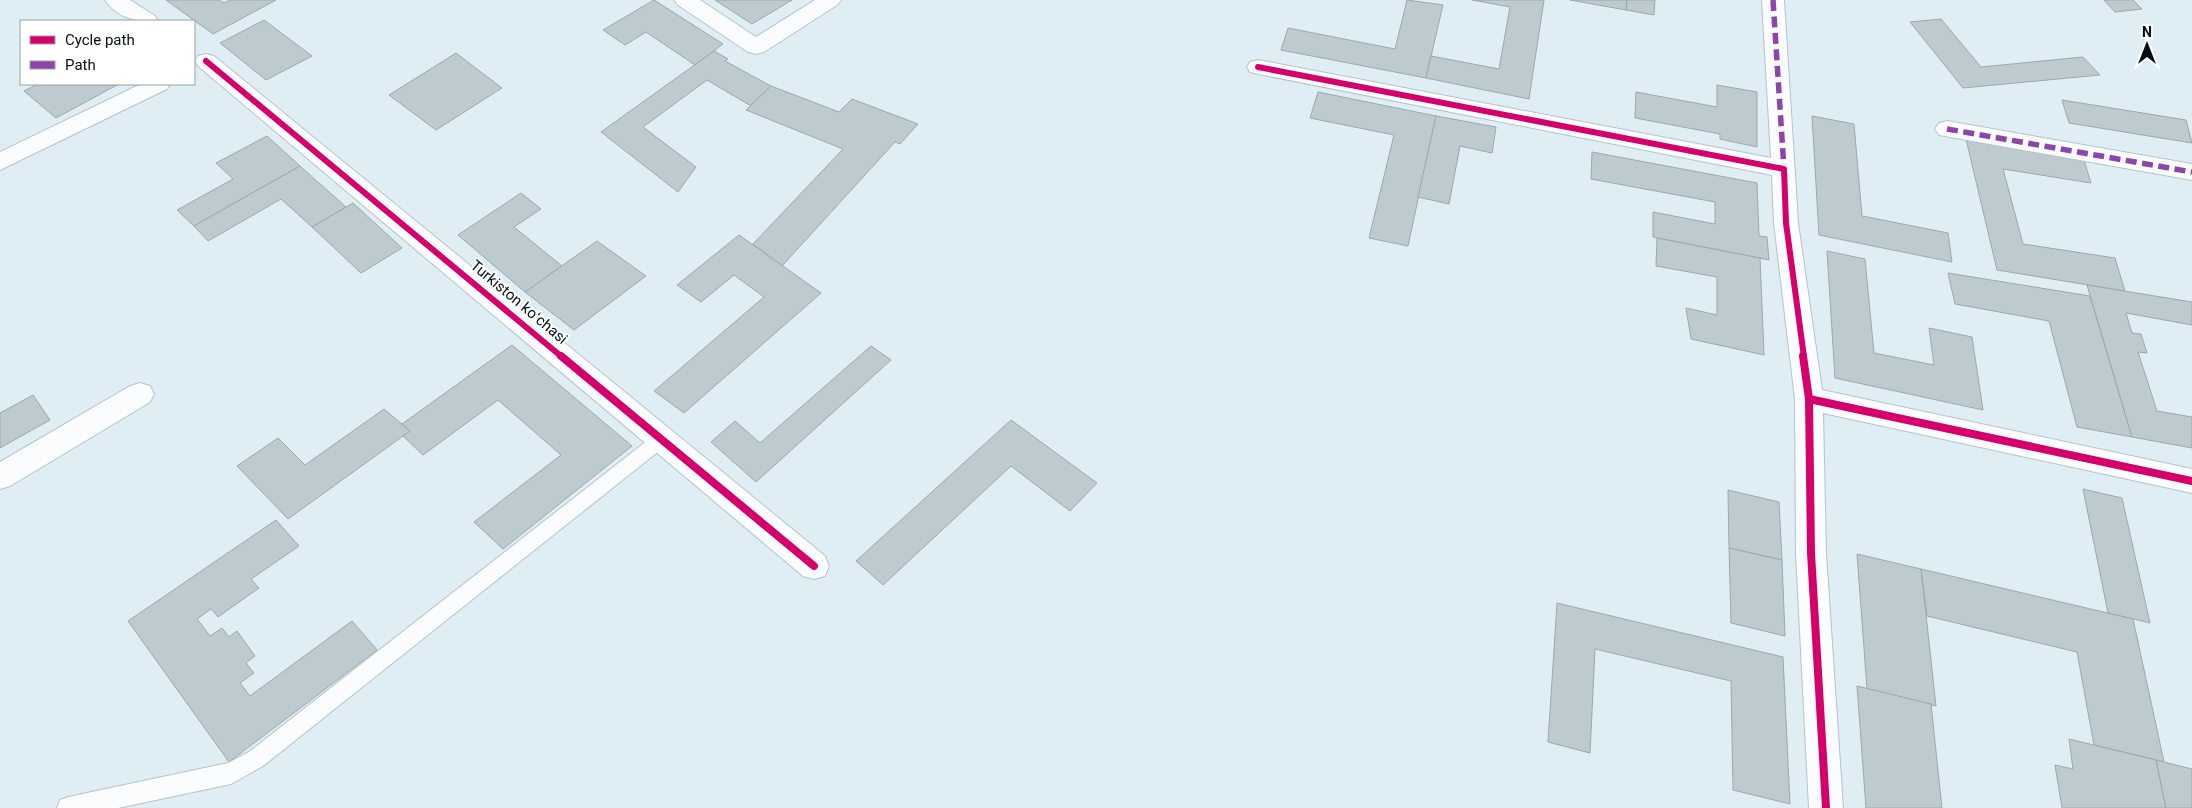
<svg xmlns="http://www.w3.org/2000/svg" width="2192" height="808" viewBox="0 0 2192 808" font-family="Roboto,sans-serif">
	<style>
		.building { fill: #bdcbd0; stroke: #9ba8ad }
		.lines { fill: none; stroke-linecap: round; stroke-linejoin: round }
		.lane-casing { stroke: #b6c3c9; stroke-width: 2 }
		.street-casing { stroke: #b6c3c9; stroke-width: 2 }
		.lane { fill: #fafcfd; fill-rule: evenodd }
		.street { fill: #fafcfd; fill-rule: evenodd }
		.quiet { stroke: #8e44ad; stroke-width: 5.5; stroke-dasharray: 11 5.5; stroke-linecap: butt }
		.cycleway-far1-casing { stroke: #fff; stroke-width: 9 }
		.cycleway-casing { stroke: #fff; stroke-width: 11 }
		.cycleway-far1 { stroke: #d6006c; stroke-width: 6 }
		.cycleway { stroke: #d6006c; stroke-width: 8 }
		.labels { text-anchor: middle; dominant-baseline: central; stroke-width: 4; stroke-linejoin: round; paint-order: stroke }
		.street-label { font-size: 15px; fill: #030e12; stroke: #fff }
	</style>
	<rect width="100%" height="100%" fill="#dfeef4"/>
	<g class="building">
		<polygon points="166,0 219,0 224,3 230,0 276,0 213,34"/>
		<polygon points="654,0 723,44 695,65 646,32 625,45 603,30"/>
		<polygon points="715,0 792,0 752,24"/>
		<polygon points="1407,0 1443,5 1426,78 1281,50 1288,28 1395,49"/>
		<polygon points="1472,0 1544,0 1529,99 1426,78 1431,56 1499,69 1510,7"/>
		<polygon points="1570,0 1627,0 1626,10"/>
		<polygon points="1627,0 1655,0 1654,15 1626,10"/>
		<polygon points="2104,0 2133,0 2142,9 2115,12"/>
		<polygon points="1941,19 1981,67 2083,57 2100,75 1963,88 1910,22"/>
		<polygon points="264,20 312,56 266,80 220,43"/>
		<polygon points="714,51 728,59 725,61 771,86 751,106 707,80 643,127 696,167 678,192 601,132"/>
		<polygon points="456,53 502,88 436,130 389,95"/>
		<polygon points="38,84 119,84 56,118 24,91"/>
		<polygon points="1717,85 1757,92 1757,147 1720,139 1720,134 1635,118 1636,92 1717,107"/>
		<polygon points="771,86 839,112 852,99 918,124 900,144 895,142 782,266 753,244 843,149 746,110"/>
		<polygon points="1318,92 1436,116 1408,246 1369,238 1394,135 1310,118"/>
		<polygon points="2062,100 2186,120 2192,143 2069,123"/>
		<polygon points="1436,116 1496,127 1492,153 1460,146 1449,204 1418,197"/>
		<polygon points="1812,116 1854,124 1862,216 1948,233 1952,262 1819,235"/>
		<polygon points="267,136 300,166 194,226 177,210 233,179 216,163"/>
		<polygon points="1966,139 2083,157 2091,183 2003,169 2023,244 2115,258 2125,291 1997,270"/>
		<polygon points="1592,152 1757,183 1759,236 1767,237 1769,260 1653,237 1653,212 1715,224 1715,202 1591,179"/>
		<polygon points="300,166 346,207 312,227 281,199 208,241 194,226"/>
		<polygon points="521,193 541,209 514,227 562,266 525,292 458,235"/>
		<polygon points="353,203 402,248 361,273 312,227"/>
		<polygon points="739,235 821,293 684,413 654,391 764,297 734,275 701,302 677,285"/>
		<polygon points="1657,238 1760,258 1764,355 1691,339 1686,308 1717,315 1717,277 1656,266"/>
		<polygon points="597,241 646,276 574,330 525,292"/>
		<polygon points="1827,251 1865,259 1874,353 1934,365 1929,328 1972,337 1983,410 1835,378"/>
		<polygon points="1948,273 2090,296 2132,437 2077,427 2049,321 1955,304"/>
		<polygon points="2087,285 2192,302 2192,325 2126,313 2132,333 2141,334 2147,353 2138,352 2157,411 2192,417 2192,448 2132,437"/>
		<polygon points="512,345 632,446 503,549 474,522 561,455 498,400 423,455 403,436 410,431 402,424"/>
		<polygon points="871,346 891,360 756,482 711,442 735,421 760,443"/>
		<polygon points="33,395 50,420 0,448 0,413"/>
		<polygon points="384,409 410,431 288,519 237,466 278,438 305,465"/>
		<polygon points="1011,420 1097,483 1070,511 1011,466 883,585 856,561"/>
		<polygon points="2083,489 2122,498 2150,623 2108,613"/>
		<polygon points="1728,490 1779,502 1782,560 1729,548"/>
		<polygon points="276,520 299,546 251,579 259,588 218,617 211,609 197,619 210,636 222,628 229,637 237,631 255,656 246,663 254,673 240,683 250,696 352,621 377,650 229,762 128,621"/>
		<polygon points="1729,548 1782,560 1785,636 1731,623"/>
		<polygon points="1857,554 1921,569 1936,706 1867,689"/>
		<polygon points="1921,569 2133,619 2164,762 2094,745 2077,652 1927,616"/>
		<polygon points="1557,603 1783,657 1790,804 1733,790 1731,681 1595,649 1590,753 1548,742"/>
		<polygon points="1857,686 1931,704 1942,808 1866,808"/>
		<polygon points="2069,739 2156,760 2166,808 2062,808 2055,765 2073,769"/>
		<polygon points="2156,760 2192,769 2192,808 2166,808"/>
	</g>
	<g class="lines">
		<defs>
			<polygon id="lane" points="663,431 669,433 672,438 669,443 263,766 231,784 118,808 57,808 60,800 68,797 228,763 249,752 657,433"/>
			<g id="street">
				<path d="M 105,0 L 130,0 L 155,16 L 158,21 C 138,22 118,19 105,0 Z"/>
				<polygon points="674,0 700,0 756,37 815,0 841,0 837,5 764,52 756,54 748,52 678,5"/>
				<polygon points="1762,0 1784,0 1798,223 1822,390 2192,469 2192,493 1823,413 1826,553 1843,808 1809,808 1796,553 1795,399 1774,223 1772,175 1258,74 1250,72 1247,67 1250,62 1258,60 1771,158"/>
				<polygon points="206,54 214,56 825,556 829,566 825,576 814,579 803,576 198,66 195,61 198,56"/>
				<polygon points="141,84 170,84 167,89 0,170 0,152"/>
				<polygon points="1947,121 2192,164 2192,180 1939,135 1935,129 1939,123"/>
				<polygon points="140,383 150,386 154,394 150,402 10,486 0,489 0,462 130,386"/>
			</g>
		</defs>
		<use href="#lane" class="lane-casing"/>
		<use href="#street" class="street-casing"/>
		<use href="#lane" class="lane"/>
		<use href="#street" class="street"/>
		<g class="quiet">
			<polyline points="1773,0 1784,169"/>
			<polyline points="1947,129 2192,172"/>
		</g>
		<defs>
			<g id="cycleway-far1">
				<polyline points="206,61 562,357"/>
				<polyline points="1258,67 1784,169 1786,223 1804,357"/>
			</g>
			<g id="cycleway">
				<polyline points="561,356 814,566"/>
				<polyline points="1803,356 1809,399"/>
				<polyline points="1826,808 1811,553 1809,399 2192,481"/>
			</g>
		</defs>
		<use href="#cycleway-far1" class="cycleway-far1-casing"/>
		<use href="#cycleway" class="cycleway-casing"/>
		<use href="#cycleway-far1" class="cycleway-far1"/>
		<use href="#cycleway" class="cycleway"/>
	</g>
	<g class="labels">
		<g class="street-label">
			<text transform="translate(519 302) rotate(40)">Turkiston koʻchasi</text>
		</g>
	</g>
	<rect x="20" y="20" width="175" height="65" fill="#ffffff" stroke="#9a9fa0"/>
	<rect x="30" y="36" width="25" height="8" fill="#d6006c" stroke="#9a9fa0"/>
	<text x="65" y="45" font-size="15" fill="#030e12">Cycle path</text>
	<rect x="30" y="61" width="25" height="8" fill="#8e44ad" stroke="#9a9fa0"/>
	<text x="65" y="70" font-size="15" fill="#030e12">Path</text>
	<g transform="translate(2147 45)" stroke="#ffffff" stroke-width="4" paint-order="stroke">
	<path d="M0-4L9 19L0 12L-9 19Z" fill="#030e12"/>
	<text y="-8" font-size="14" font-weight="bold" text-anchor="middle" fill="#030e12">N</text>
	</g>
</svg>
